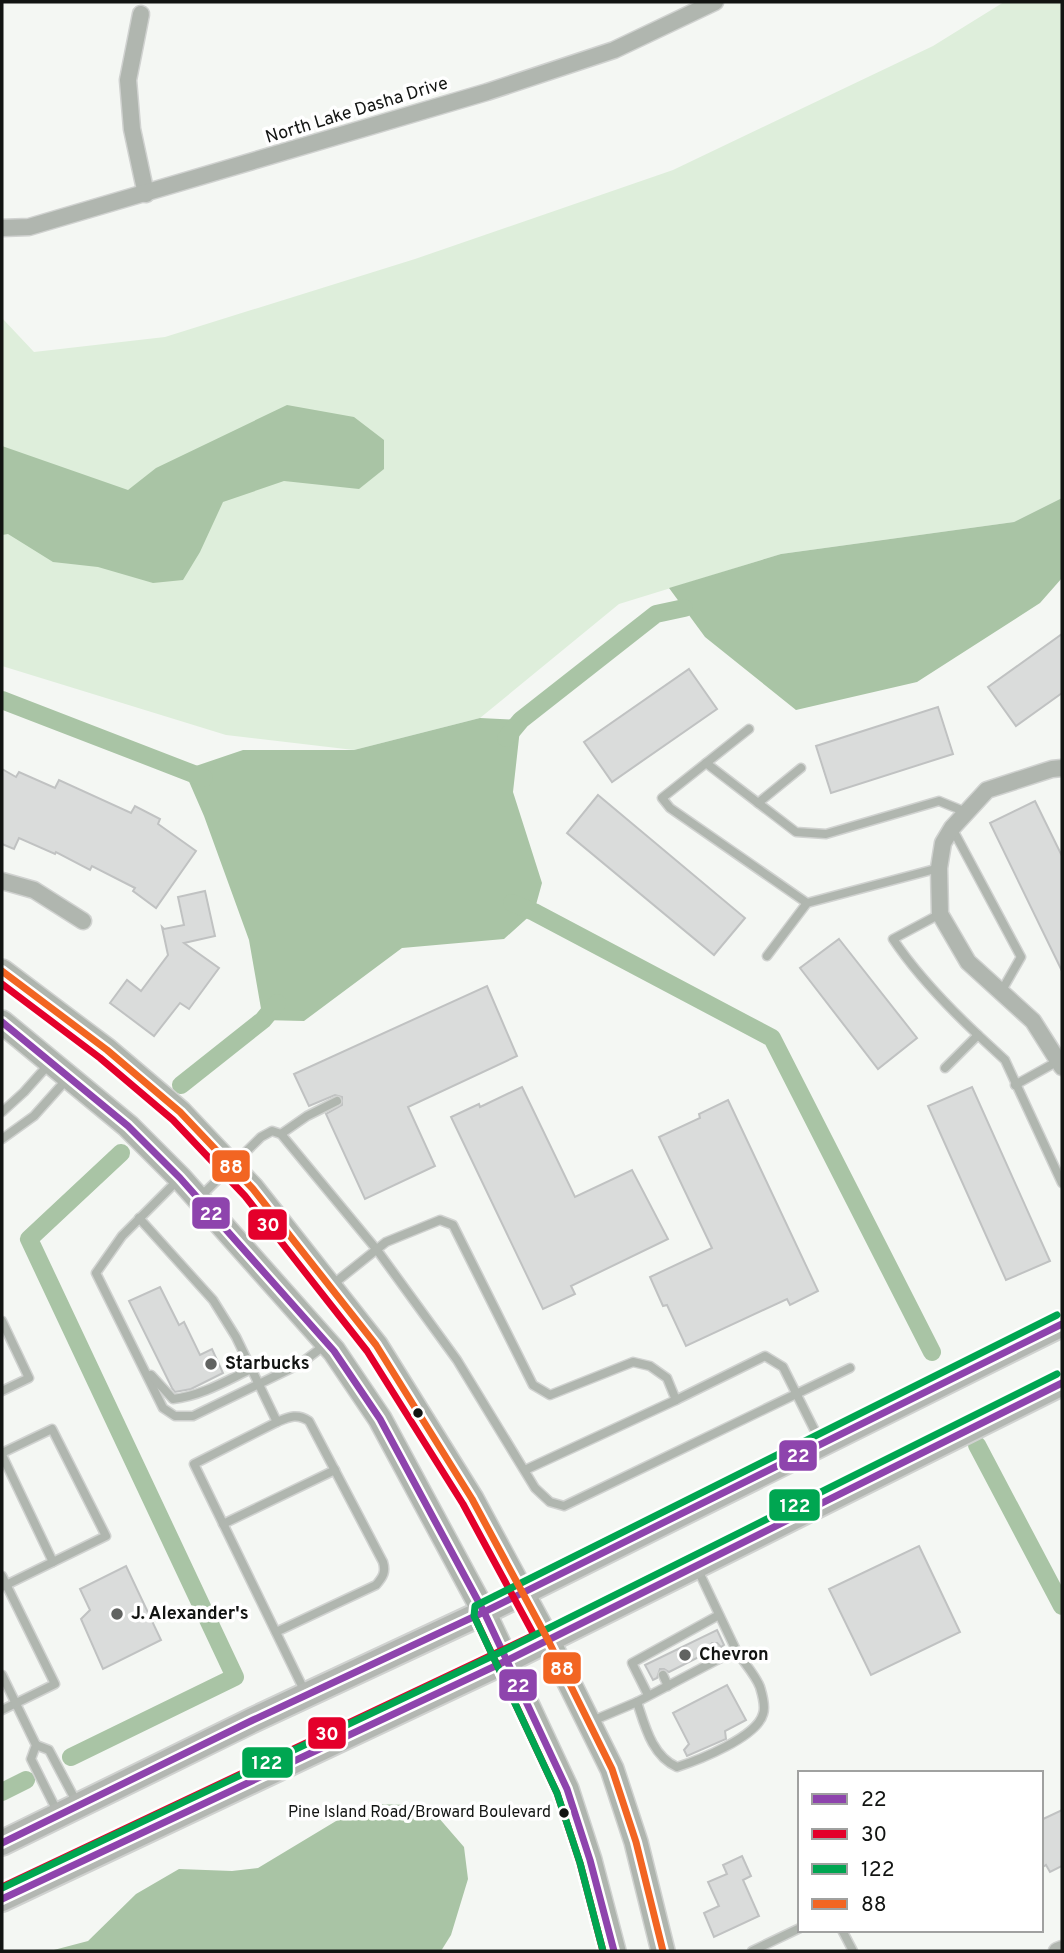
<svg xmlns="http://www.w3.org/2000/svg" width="1064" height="1953" viewBox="0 0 1064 1953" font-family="Overpass,sans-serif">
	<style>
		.green { fill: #deeedb }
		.water { fill: #a9c4a5 }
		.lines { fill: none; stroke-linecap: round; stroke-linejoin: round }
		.canal { stroke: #a9c4a5; stroke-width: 18 }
		.building { fill: #dadcdb; stroke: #c0c2c2; stroke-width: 2 }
		.service-casing { stroke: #d0d2d0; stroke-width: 11 }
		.minor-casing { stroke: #d0d2d0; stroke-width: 19 }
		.secondary-casing { stroke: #d0d2d0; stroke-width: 26 }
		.primary-casing { stroke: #d0d2d0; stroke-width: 28 }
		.service { stroke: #b0b6af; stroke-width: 8 }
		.minor { stroke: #b0b6af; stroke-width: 16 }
		.secondary { stroke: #afb5ae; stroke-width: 23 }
		.primary { stroke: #b3b7b2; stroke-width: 24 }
		.bus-1-casing { stroke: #fff; stroke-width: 12 }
		.bus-2-casing { stroke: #fff; stroke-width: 12 }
		.bus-3-casing { stroke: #fff; stroke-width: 12 }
		.bus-4-casing { stroke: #fff; stroke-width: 12 }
		.bus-1 { stroke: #8e44ad; stroke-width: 7 }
		.bus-2 { stroke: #e4002b; stroke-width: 7 }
		.bus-3 { stroke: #00a651; stroke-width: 7 }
		.bus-4 { stroke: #f26522; stroke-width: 7 }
		.poi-dot { fill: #616361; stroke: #fff; stroke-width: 2.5 }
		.bus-dot { fill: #121412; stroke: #fff; stroke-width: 2.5 }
		.labels { text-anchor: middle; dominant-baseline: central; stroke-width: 7; stroke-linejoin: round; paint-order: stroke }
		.bus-label { font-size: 16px; fill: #121412; stroke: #fff; text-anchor: end }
		.street-label { font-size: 18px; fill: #121412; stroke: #fff }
		.poi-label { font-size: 18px; font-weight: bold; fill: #121412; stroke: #fff; text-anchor: start }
		.line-badge { stroke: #fff; stroke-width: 2.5 }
		.badge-label { font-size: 19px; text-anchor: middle; font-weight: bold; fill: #fff }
	</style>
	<rect width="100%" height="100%" fill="#f4f7f3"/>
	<polygon class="green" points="1004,2 1062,2 1062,498 1014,522 781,554 619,604 480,718 354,750 226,735 2,666 2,318 34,352 165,337 415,259 673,170 933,46"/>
	<g class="water">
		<polygon points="287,405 354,417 384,440 384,469 359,489 284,481 223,502 200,552 183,580 153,583 98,567 53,562 8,534 2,535 2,446 128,490 156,468"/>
		<polygon points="1062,498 1062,578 1040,603 917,682 796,710 705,637 669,588 781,554 1014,522"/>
		<polygon points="480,718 521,720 513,792 542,883 534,912 504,939 402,948 304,1021 263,1020 249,940 204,816 184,770 243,750 354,750"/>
		<polygon points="373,1804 411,1805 438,1817 464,1847 468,1879 451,1935 441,1951 50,1951 88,1941 136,1894 179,1869 232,1871 258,1868 351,1812"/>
	</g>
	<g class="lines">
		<g class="canal">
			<polyline points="2,700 204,778"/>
			<polyline points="506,738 521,720 656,614 684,608"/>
			<polyline points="512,903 534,912 772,1038 932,1352"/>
			<polyline points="181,1085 263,1020 277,1003"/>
			<polyline points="977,1445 1062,1606"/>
			<polyline points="71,1757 235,1677 29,1239 121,1153"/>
			<polyline points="2,1792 26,1780"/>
		</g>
	</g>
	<g class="building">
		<polygon points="1062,634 1062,693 1016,726 988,687"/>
		<polygon points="689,669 717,709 612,782 584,742"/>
		<polygon points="938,707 953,754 831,793 816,746"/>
		<polygon points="2,769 16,777 19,772 55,788 59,780 131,813 135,806 160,819 158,824 196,851 156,908 133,891 135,888 92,866 90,870 56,852 55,854 19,838 14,849 2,844"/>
		<polygon points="598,795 745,918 714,955 567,833"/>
		<polygon points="1035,801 1062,856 1062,971 990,823"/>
		<polygon points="205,891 215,936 184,943 219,968 189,1009 180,1003 154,1036 110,1003 127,980 141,991 168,955 162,927 164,929 184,925 178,897"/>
		<polygon points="839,939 917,1038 878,1069 800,968"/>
		<polygon points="487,986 517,1056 408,1107 435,1166 365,1199 326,1114 342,1105 342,1097 335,1095 309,1106 294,1074"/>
		<polygon points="522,1087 575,1197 632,1170 668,1239 571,1286 575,1294 543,1309 451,1117 479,1104 480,1107"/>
		<polygon points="972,1087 1050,1261 1006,1280 928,1106"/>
		<polygon points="728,1100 818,1291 790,1305 787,1299 686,1346 667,1305 663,1306 650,1277 712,1248 659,1137 700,1118 699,1114"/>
		<polygon points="160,1287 179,1325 184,1322 200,1355 212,1349 223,1373 191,1389 175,1392 172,1388 129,1301"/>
		<polygon points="919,1546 960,1632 871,1675 829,1589"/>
		<polygon points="126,1566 161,1640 103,1669 81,1619 90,1610 80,1589"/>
		<polygon points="717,1630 724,1645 721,1647 717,1643 712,1643 709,1647 709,1652 669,1672 664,1669 660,1669 657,1678 653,1680 645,1665"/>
		<polygon points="727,1685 746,1720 725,1731 726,1739 687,1756 684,1750 689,1744 673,1713"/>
		<polygon points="1062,1810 1062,1866 1050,1872 1046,1865 1041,1868 1041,1820"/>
		<polygon points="742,1856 751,1876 743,1880 759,1916 714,1937 704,1913 719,1906 708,1882 727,1874 723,1865"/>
	</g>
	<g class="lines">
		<defs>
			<g id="service">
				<polyline points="749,729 662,798 670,808 807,903"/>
				<polyline points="706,763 796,832 826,834 939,801 966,812"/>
				<polyline points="758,803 801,768"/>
				<polyline points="952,828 1021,957 1001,992"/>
				<path d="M 940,914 L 893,939 C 917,975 946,1005 978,1035"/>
				<polyline points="767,956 807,903 939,868"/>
				<polyline points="945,1068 978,1035 1005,1060 1062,1183"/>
				<polyline points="1015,1085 1060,1060"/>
				<polyline points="2,1112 24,1092 49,1064"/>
				<polyline points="281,1134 307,1116 337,1101"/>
				<polyline points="2,1139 34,1116 68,1078"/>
				<polyline points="179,1179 122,1236 96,1273 163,1408 175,1416 193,1416 300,1364 325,1345"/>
				<polyline points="199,1198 261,1137 272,1131 281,1134 377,1250 457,1360 535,1488 550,1502 564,1506 850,1368"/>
				<path d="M 139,1218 L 213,1300 L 236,1337 L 277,1422 C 289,1417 297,1413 309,1421 L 383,1562 C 386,1572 383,1577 376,1585 L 276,1632"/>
				<polyline points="332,1285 386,1242 440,1220 453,1225 533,1385 550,1395 633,1362 650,1366 667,1378 676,1400 765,1356 783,1367 820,1441"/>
				<polyline points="2,1321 29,1378 2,1391"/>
				<path d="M 151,1375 L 173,1399 C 201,1396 226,1381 251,1369"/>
				<polyline points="277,1422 194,1464 305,1692"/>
				<polyline points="2,1453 52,1429 106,1536 2,1587"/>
				<polyline points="2,1455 53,1562"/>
				<polyline points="525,1470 676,1400"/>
				<polyline points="223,1524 335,1470"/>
				<polyline points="2,1576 55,1684 2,1710"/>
				<polyline points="715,1649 719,1659"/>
				<polyline points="2,1675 36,1745 31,1759 57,1811"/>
				<polyline points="663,1675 668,1686"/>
				<polyline points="648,1695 632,1663 719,1615"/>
				<path d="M 637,1702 C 645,1726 652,1756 677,1767 C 699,1760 757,1737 763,1714 C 766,1706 762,1694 760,1687 C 755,1674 743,1662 736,1650"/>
				<polyline points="592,1721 637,1702 736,1650 698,1570"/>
				<polyline points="36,1745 49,1750 77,1803"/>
				<polyline points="842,1930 853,1951"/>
				<polyline points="752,1951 800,1928"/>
			</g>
			<g id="minor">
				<polyline points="141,14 128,80 132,129 146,194"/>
				<polyline points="2,228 29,227 487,92 614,50 715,2"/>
				<polyline points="1062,768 1052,769 987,790 952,828 943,843 939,868 940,914 968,962 1033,1021 1062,1067"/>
				<polyline points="2,881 34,890 83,921"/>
				<polyline points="1057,1951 1062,1949"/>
			</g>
			<g id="secondary">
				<polyline points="2,971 107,1050 180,1112 253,1189 376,1345 472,1499 548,1640 612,1769 636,1842 663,1951"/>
				<polyline points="2,1022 128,1126 180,1178 334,1351 380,1419 484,1612 567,1789 590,1860 614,1951"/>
			</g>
			<g id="primary">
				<polyline points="2,1843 253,1720 484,1612 1062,1324"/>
				<polyline points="2,1899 508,1660 1062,1383"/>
			</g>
		</defs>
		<use href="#service" class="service-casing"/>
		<use href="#minor" class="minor-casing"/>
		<use href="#secondary" class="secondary-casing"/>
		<use href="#primary" class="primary-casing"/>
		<use href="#service" class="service"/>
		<use href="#minor" class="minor"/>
		<use href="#secondary" class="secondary"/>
		<use href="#primary" class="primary"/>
		<defs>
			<g id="bus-1">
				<polyline points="2,1022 128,1126 180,1178 334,1351 380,1419 484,1612 567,1789 590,1860 614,1951"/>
				<polyline points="2,1843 253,1720 484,1612 1062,1324"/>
				<polyline points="2,1899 508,1660 1062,1383"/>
			</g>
			<g id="bus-2">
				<polyline points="2,984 100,1058 173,1120 245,1196 367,1351 463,1504 534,1635 2,1887"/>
				<polyline points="476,1620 557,1793 580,1863 603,1951"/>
			</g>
			<g id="bus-3">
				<polyline points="2,1888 503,1651 1057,1374"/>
				<polyline points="603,1951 580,1863 557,1793 474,1616 475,1606 1057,1315"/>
			</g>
			<polyline id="bus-4" points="2,971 107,1050 180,1112 253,1189 376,1345 472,1499 548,1640 612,1769 636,1842 663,1951"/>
		</defs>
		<use href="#bus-1" class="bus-1-casing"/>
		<use href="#bus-2" class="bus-2-casing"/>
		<use href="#bus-3" class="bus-3-casing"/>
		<use href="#bus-4" class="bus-4-casing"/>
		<use href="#bus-1" class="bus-1"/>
		<use href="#bus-2" class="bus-2"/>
		<use href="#bus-3" class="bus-3"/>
		<use href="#bus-4" class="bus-4"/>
	</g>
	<g class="poi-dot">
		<circle cx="211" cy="1364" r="7"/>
		<circle cx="117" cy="1614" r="7"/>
		<circle cx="685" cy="1655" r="7"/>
	</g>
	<g class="bus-dot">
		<circle cx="418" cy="1413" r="6"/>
		<circle cx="564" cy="1813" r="6"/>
	</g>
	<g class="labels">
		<g class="bus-label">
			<text x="551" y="1813">Pine Island Road/Broward Boulevard</text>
		</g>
		<g class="street-label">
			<text transform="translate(357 111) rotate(-17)">North Lake Dasha Drive</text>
		</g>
		<g class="poi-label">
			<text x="225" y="1364">Starbucks</text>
			<text x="131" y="1614">J. Alexander's</text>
			<text x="699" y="1655">Chevron</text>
		</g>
	</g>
	<g class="line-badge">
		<rect x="211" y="1149" width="40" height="34" rx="7" fill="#f26522"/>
		<rect x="191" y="1196" width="40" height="34" rx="7" fill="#8e44ad"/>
		<rect x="247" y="1208" width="41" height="33" rx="7" fill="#e4002b"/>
		<rect x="778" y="1439" width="40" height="33" rx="7" fill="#8e44ad"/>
		<rect x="768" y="1488" width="53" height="34" rx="7" fill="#00a651"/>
		<rect x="542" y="1651" width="40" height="34" rx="7" fill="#f26522"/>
		<rect x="498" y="1668" width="40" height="34" rx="7" fill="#8e44ad"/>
		<rect x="307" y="1716" width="40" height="34" rx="7" fill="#e4002b"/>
		<rect x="241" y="1746" width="53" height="33" rx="7" fill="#00a651"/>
	</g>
	<g class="badge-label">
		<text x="231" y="1173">88</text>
		<text x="211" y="1220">22</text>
		<text x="268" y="1231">30</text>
		<text x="798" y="1462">22</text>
		<text x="795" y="1512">122</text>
		<text x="562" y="1675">88</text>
		<text x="518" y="1692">22</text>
		<text x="327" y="1740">30</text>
		<text x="267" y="1769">122</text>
	</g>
	<rect width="1064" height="1953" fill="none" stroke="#121412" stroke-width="7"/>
	<rect x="798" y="1771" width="245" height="161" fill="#ffffff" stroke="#a0a1a0" stroke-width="2"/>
	<rect x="812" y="1794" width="35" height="10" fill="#8e44ad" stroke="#a0a1a0" stroke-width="2"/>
	<text x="861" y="1806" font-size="21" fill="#121412">22</text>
	<rect x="812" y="1829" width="35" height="10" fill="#e4002b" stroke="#a0a1a0" stroke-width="2"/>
	<text x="861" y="1841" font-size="21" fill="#121412">30</text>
	<rect x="812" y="1864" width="35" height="10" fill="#00a651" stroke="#a0a1a0" stroke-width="2"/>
	<text x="861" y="1876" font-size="21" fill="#121412">122</text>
	<rect x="812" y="1899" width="35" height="10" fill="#f26522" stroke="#a0a1a0" stroke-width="2"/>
	<text x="861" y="1911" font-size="21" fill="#121412">88</text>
</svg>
